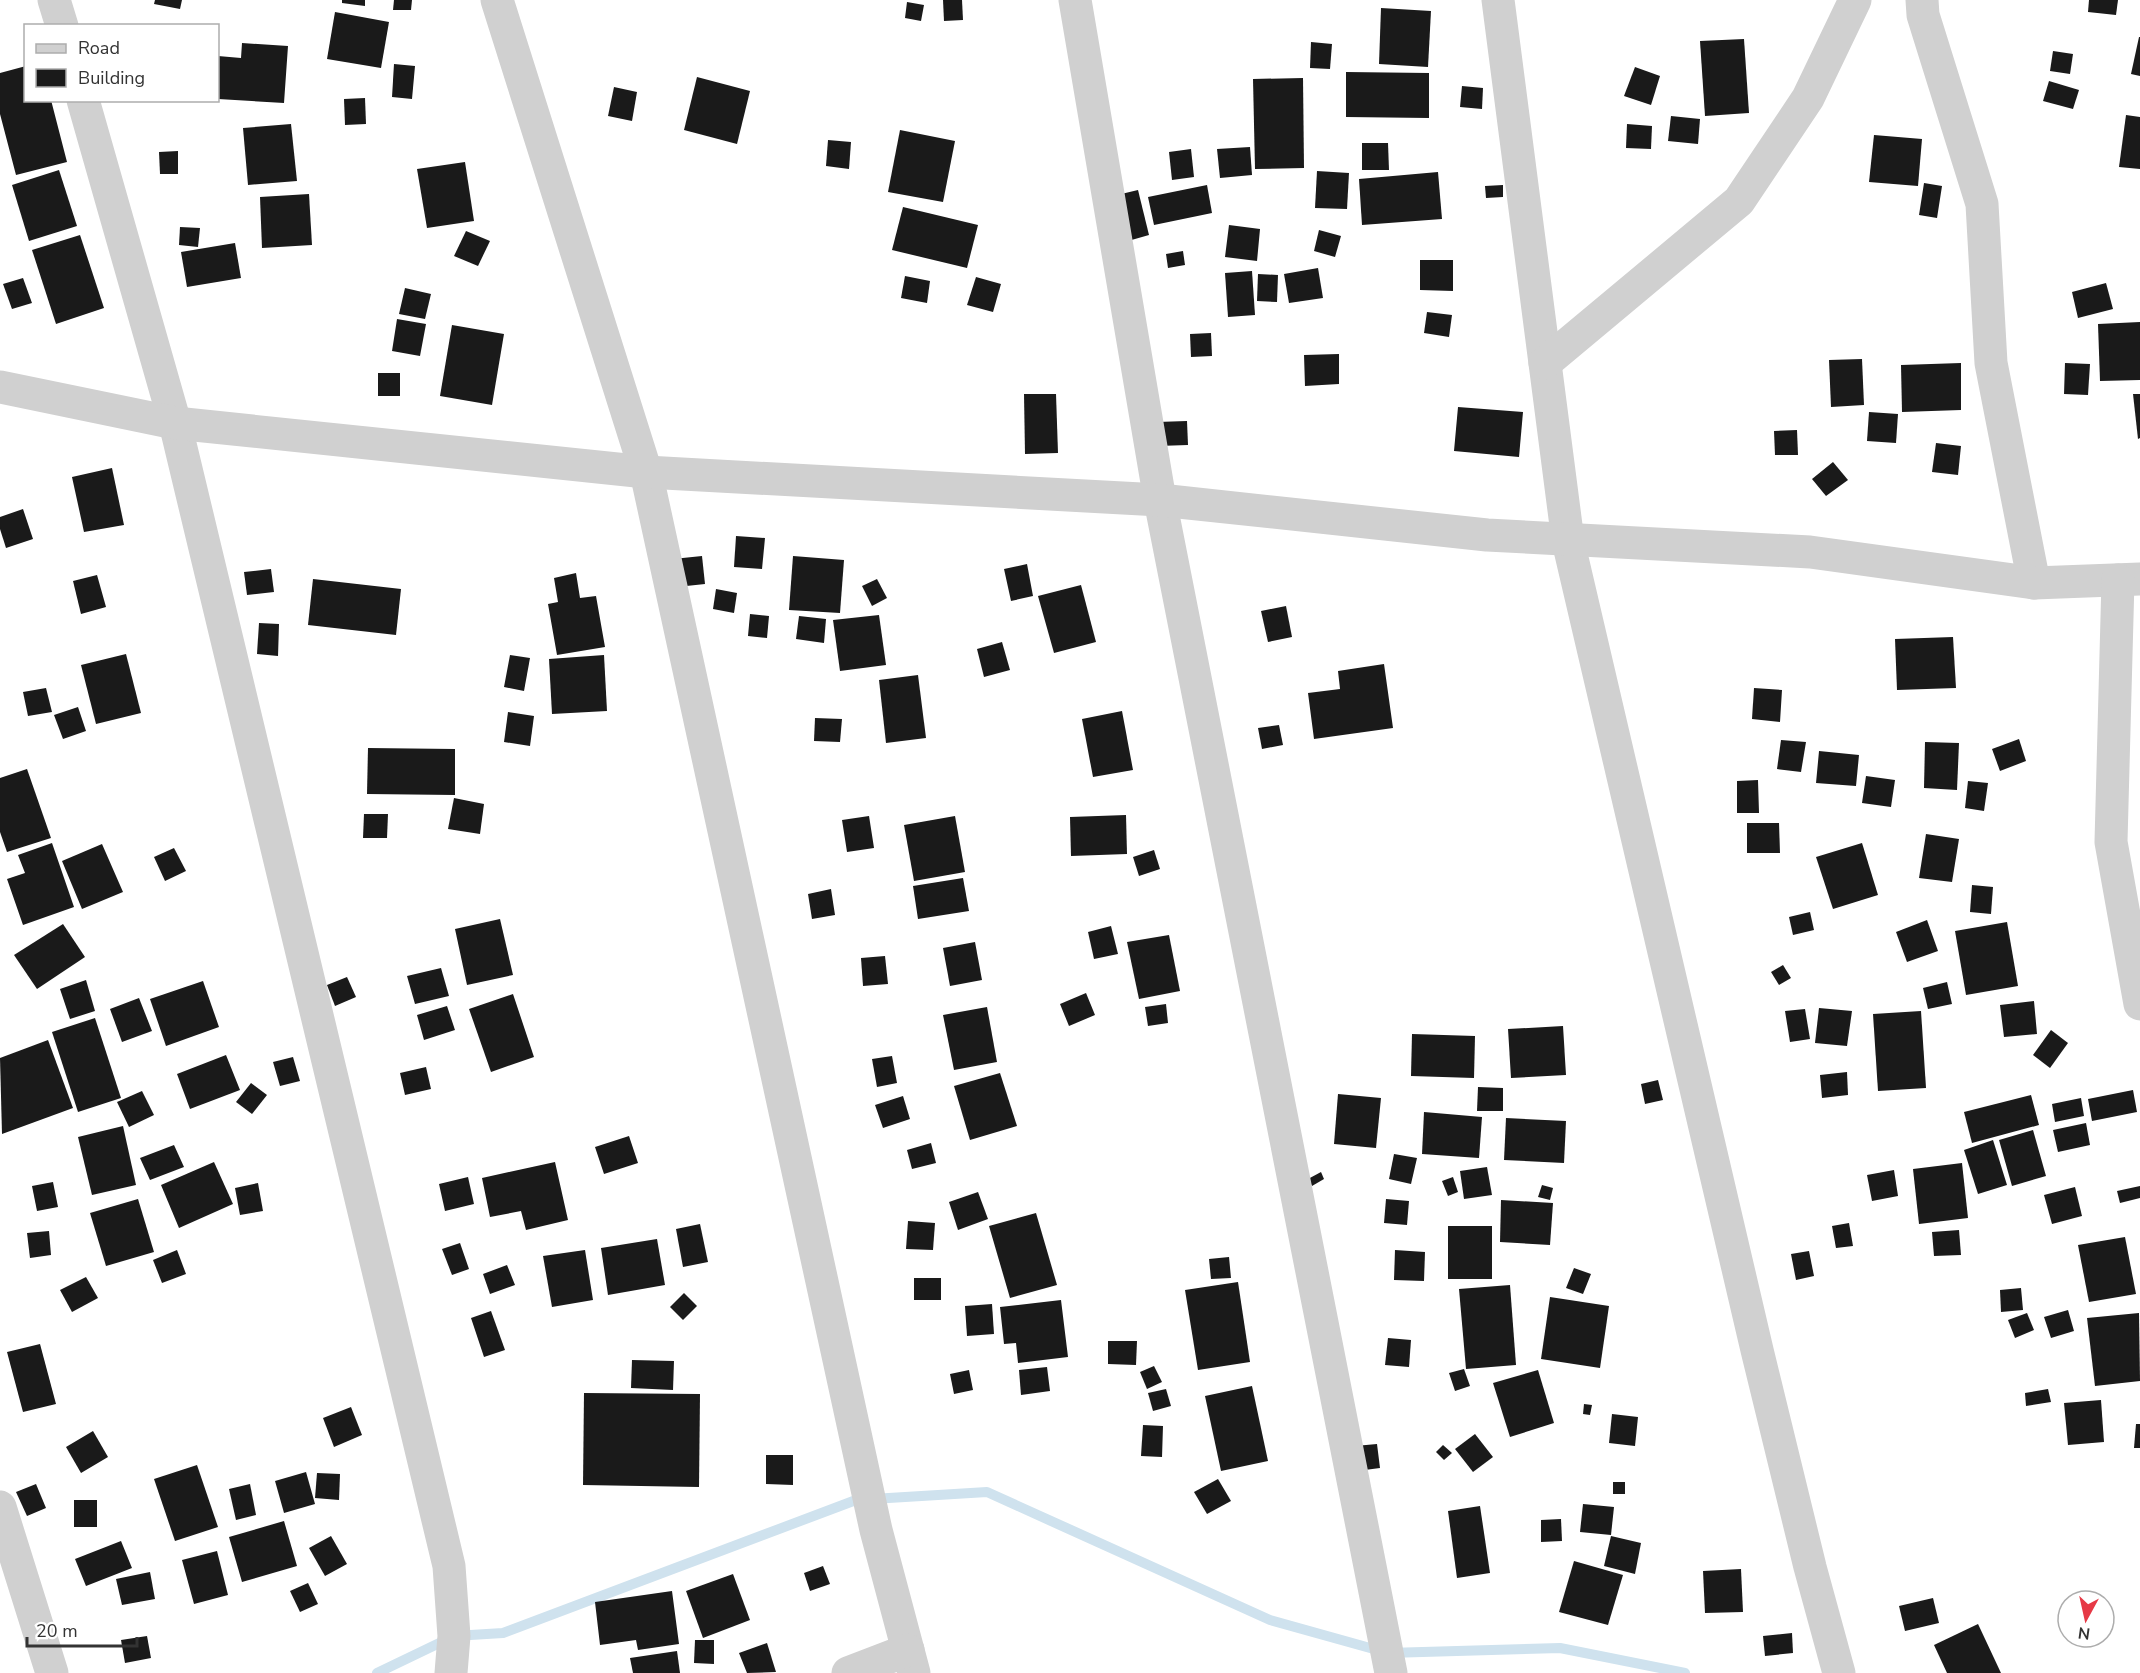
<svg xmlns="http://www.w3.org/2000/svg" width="2140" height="1673" viewBox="0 0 2140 1673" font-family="'Nunito Sans',sans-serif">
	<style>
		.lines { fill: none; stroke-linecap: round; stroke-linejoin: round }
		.stream { stroke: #cfe2ee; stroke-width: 10 }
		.building { fill: #1a1a1a }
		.minor { stroke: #d0d0d0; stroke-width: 33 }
	</style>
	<rect width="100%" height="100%" fill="#fff"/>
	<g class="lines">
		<polyline class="stream" points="377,1673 454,1636 503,1633 856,1500 987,1492 1270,1620 1388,1653 1560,1648 1685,1673"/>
	</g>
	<g class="building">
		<polygon points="155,0 182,0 180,9 154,4"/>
		<polygon points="342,0 365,0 365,6 342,3"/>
		<polygon points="394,0 412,0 411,10 393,10"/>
		<polygon points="943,0 962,0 963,20 944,21"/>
		<polygon points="2089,0 2118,0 2116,15 2088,12"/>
		<polygon points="907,2 924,5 921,21 905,18"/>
		<polygon points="1381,8 1431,11 1428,67 1379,64"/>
		<polygon points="335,12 389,22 381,68 327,59"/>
		<polygon points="2139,37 2140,37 2140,76 2131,74"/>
		<polygon points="1744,39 1749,113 1705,116 1700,41"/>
		<polygon points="1311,42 1332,44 1330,69 1310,68"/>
		<polygon points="242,43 288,46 284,103 218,99 218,56 241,58"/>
		<polygon points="2053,51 2073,54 2070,74 2050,71"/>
		<polygon points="394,64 415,66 412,99 392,97"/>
		<polygon points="26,66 26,100 51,100 67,162 16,175 0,114 0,73"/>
		<polygon points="1635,67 1660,76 1651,105 1624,96"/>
		<polygon points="1346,72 1429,73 1429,118 1346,117"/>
		<polygon points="697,77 750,91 737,144 684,130"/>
		<polygon points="1303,78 1304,168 1255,169 1253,79"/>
		<polygon points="2049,81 2079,90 2073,109 2043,101"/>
		<polygon points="1462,86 1483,88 1482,109 1460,107"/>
		<polygon points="614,87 637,92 632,121 608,116"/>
		<polygon points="365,98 366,124 345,125 344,99"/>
		<polygon points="2126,115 2140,117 2140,169 2119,167"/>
		<polygon points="1671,116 1700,119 1698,144 1668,141"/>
		<polygon points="291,124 297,181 248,185 243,128"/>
		<polygon points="1627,124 1652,126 1651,149 1626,148"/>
		<polygon points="900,130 955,141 943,202 888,192"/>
		<polygon points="1874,135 1922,139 1918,186 1869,182"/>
		<polygon points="828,140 851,142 849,169 826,166"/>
		<polygon points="1362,143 1388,143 1389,170 1362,170"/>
		<polygon points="1250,147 1252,175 1220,178 1217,149"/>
		<polygon points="1191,149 1194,177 1172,180 1169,152"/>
		<polygon points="178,151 178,174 160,174 159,152"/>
		<polygon points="465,162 474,221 427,228 417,169"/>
		<polygon points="59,170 77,226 29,241 12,185"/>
		<polygon points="1317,171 1349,173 1347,209 1315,208"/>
		<polygon points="1438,172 1442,219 1362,225 1359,179"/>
		<polygon points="1924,183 1942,186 1937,218 1919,215"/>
		<polygon points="1207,185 1212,213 1154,225 1148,197"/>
		<polygon points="1503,185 1503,197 1486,198 1485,186"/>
		<polygon points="1138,190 1149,235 1128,241 1117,195"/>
		<polygon points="309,194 312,245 262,248 260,197"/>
		<polygon points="903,207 978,225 967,268 892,250"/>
		<polygon points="1229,225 1260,229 1257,261 1225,257"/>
		<polygon points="180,227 200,228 198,247 179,245"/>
		<polygon points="1319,230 1341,236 1335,257 1314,251"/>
		<polygon points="466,231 490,241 478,266 454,256"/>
		<polygon points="80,235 104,308 56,324 32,250"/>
		<polygon points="235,243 241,278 187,287 181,252"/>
		<polygon points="1183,251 1185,265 1168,268 1166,254"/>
		<polygon points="1420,260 1453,260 1453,291 1420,290"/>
		<polygon points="1318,268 1323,298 1289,303 1284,274"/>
		<polygon points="1252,271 1255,315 1228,317 1225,273"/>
		<polygon points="1258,274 1278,275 1277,302 1257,301"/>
		<polygon points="905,276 930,281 927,303 901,298"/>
		<polygon points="976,277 1001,284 993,312 967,305"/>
		<polygon points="23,278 32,303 12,309 3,284"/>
		<polygon points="2106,283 2113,309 2078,318 2072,292"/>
		<polygon points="405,288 431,294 425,319 399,314"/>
		<polygon points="1427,312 1452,315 1449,337 1424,333"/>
		<polygon points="397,319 426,324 420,356 392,351"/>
		<polygon points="2140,322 2140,380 2100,381 2098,324"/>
		<polygon points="452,325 504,334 492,405 440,396"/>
		<polygon points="1211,333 1212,356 1191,357 1190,334"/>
		<polygon points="1339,354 1339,384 1305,386 1304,355"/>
		<polygon points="1862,359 1864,405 1831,407 1829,360"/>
		<polygon points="1961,363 1961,410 1902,412 1901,365"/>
		<polygon points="2065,363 2090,364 2088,395 2064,394"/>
		<rect x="378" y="373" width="22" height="23"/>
		<polygon points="1024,394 1056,394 1058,453 1025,454"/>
		<polygon points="2133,394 2140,394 2140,438 2138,439"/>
		<polygon points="1458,407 1523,412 1519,457 1454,451"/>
		<polygon points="1869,412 1898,414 1896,443 1867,441"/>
		<polygon points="1187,421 1188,445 1158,446 1157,422"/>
		<polygon points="1797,430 1798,455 1775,455 1774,431"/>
		<polygon points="1936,443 1961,446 1958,475 1932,472"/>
		<polygon points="1833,462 1848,480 1826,496 1812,479"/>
		<polygon points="112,468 124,525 84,532 72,477"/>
		<polygon points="23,509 33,539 6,548 0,529 0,517"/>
		<polygon points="736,536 765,538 762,569 734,567"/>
		<polygon points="702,556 705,584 677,587 673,559"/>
		<polygon points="793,556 844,560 840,613 789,610"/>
		<polygon points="1027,564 1033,596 1011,601 1004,569"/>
		<polygon points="271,569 274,592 247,595 244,572"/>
		<polygon points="576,573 580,598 596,596 605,647 557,655 548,604 558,602 554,578"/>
		<polygon points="97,575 106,607 81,614 73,581"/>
		<polygon points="313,579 401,589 396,635 308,625"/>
		<polygon points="877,579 887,598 872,606 862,586"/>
		<polygon points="1081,585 1096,642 1054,653 1038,596"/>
		<polygon points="716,589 737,593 734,613 713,609"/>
		<polygon points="1286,606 1292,637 1268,642 1261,611"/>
		<polygon points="750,614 769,616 767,638 748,636"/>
		<polygon points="879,615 886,665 840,671 833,620"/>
		<polygon points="799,616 826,619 824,643 796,639"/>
		<polygon points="259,623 279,624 278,656 257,654"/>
		<polygon points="1953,637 1956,688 1897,690 1895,639"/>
		<polygon points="1002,642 1010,670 984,677 977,649"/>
		<polygon points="126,654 141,713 96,724 81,665"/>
		<polygon points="510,655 530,658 524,691 504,687"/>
		<polygon points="604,655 607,711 552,714 549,659"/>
		<polygon points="1384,664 1393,728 1314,739 1308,693 1340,689 1338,671"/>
		<polygon points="918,675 926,738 886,743 879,680"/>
		<polygon points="46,688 52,712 28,716 23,692"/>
		<polygon points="1754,688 1782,690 1780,722 1752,719"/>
		<polygon points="78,707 86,731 63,739 54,715"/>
		<polygon points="1122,711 1133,770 1093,777 1082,719"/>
		<polygon points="508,712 534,716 530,746 504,742"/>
		<polygon points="815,718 842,719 840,742 814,741"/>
		<polygon points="1279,725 1283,745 1262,749 1258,728"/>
		<polygon points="2019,739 2026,761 2000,771 1992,749"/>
		<polygon points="1781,740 1806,742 1801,772 1777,769"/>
		<polygon points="1925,742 1959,743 1957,790 1924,788"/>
		<polygon points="368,748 455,749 455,795 367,794"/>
		<polygon points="1819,751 1859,755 1856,786 1816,783"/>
		<polygon points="27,769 51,838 7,852 0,832 0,778"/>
		<polygon points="1866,776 1895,780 1891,807 1862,803"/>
		<polygon points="1758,780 1759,813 1737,813 1737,781"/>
		<polygon points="1968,781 1988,783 1984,811 1965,808"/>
		<polygon points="454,798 484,804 480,834 448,829"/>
		<polygon points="364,814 388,814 387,838 363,838"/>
		<polygon points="1126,815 1127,854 1071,856 1070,817"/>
		<polygon points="869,816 874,848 847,852 842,820"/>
		<polygon points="955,816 965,872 914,881 904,825"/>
		<polygon points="1747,823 1779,823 1780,853 1747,853"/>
		<polygon points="1926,834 1959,839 1952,882 1919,878"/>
		<polygon points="52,843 74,907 23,925 7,879 25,873 18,855"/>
		<polygon points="1862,843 1878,895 1833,909 1816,857"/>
		<polygon points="102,844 123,892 82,909 62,861"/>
		<polygon points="174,848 186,871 165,881 154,857"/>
		<polygon points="1154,850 1160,869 1139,876 1133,857"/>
		<polygon points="963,878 969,911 918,919 913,886"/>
		<polygon points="1972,885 1993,887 1991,914 1970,912"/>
		<polygon points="831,889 835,915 812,919 808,894"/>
		<polygon points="1810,912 1814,930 1793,935 1789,917"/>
		<polygon points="500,919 513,975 467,985 455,929"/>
		<polygon points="1927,920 1938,951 1907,962 1896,932"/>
		<polygon points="2007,922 2018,986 1966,995 1955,931"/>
		<polygon points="63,924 85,957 37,989 14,955"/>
		<polygon points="1111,926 1118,954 1094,959 1088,932"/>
		<polygon points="1169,935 1180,991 1139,999 1127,942"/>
		<polygon points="975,942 982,980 950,986 943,948"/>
		<polygon points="885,956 888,984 863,986 861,958"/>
		<polygon points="1783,965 1791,978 1779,985 1771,972"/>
		<polygon points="441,968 449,996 415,1004 407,976"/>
		<polygon points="347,977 356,997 335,1006 327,985"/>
		<polygon points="86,980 95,1011 70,1019 60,989"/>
		<polygon points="203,981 219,1027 166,1046 150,999"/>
		<polygon points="1947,982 1952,1004 1928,1009 1923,988"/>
		<polygon points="1086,993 1095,1015 1069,1026 1060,1004"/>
		<polygon points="513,994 534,1057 491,1072 469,1009"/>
		<polygon points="139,998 152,1031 122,1042 110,1009"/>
		<polygon points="2034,1001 2037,1034 2004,1037 2000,1005"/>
		<polygon points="1166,1004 1168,1023 1148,1026 1145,1007"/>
		<polygon points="447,1006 455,1030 424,1040 417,1015"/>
		<polygon points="987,1007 997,1062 954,1070 943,1015"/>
		<polygon points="1819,1008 1852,1011 1847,1046 1815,1043"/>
		<polygon points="1805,1009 1810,1039 1790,1042 1785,1011"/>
		<polygon points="1921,1011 1926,1088 1878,1091 1873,1014"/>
		<polygon points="95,1018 121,1098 78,1112 52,1032"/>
		<polygon points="1563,1026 1566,1075 1511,1078 1508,1029"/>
		<polygon points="2051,1030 2068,1043 2050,1068 2033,1055"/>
		<polygon points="1412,1034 1475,1036 1474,1078 1411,1076"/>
		<polygon points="48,1040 73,1108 2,1134 0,1058"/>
		<polygon points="226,1055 240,1090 190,1109 177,1074"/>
		<polygon points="892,1056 897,1083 877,1087 872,1059"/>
		<polygon points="293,1057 300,1081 280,1086 273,1062"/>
		<polygon points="426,1067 431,1089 405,1095 400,1073"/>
		<polygon points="1847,1072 1848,1095 1822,1098 1820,1075"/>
		<polygon points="1000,1073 1017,1126 970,1140 954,1086"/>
		<polygon points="1658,1080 1663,1100 1645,1104 1641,1084"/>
		<polygon points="251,1083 267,1095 252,1114 236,1102"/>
		<polygon points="1478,1087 1503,1088 1503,1111 1477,1111"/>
		<polygon points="2133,1090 2137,1112 2092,1121 2088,1099"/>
		<polygon points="142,1091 154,1115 129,1127 117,1102"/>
		<polygon points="1338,1094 1381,1098 1376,1148 1334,1144"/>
		<polygon points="2031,1095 2039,1125 1972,1143 1964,1112"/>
		<polygon points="903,1096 910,1119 883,1128 875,1105"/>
		<polygon points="2081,1098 2084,1116 2055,1122 2052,1104"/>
		<polygon points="1424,1112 1482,1117 1479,1158 1422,1154"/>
		<polygon points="1506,1118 1566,1121 1564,1163 1504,1160"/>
		<polygon points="2086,1123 2090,1145 2058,1152 2053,1130"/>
		<polygon points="123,1126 136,1185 92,1195 78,1137"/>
		<polygon points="2033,1130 2046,1176 2012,1186 1999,1140"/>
		<polygon points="629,1136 638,1163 604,1174 595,1147"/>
		<polygon points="1993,1140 2007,1185 1978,1194 1964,1150"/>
		<polygon points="931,1143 936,1163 912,1169 907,1150"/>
		<polygon points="174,1145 184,1167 150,1180 140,1158"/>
		<polygon points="1394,1154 1417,1158 1411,1184 1389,1179"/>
		<polygon points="214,1162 233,1204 179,1228 161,1185"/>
		<polygon points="555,1162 568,1220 526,1230 521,1211 490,1217 482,1178"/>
		<polygon points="1962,1163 1968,1218 1919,1224 1913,1169"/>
		<polygon points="1487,1167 1492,1195 1464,1199 1460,1171"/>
		<polygon points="1894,1170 1898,1196 1872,1201 1867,1175"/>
		<polygon points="1321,1172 1324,1179 1312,1186 1308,1179"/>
		<polygon points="468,1177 474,1204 445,1211 439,1184"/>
		<polygon points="1453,1177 1458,1192 1448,1196 1442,1181"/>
		<polygon points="53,1182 58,1207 37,1211 32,1186"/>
		<polygon points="258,1183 263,1211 240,1215 235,1188"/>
		<polygon points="1542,1185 1553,1188 1550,1200 1538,1197"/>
		<polygon points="2140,1186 2140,1198 2120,1203 2117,1191"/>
		<polygon points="2075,1187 2082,1216 2052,1224 2044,1195"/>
		<polygon points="978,1192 988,1219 958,1230 949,1202"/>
		<polygon points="138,1199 154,1252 106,1266 90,1213"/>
		<polygon points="1386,1199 1409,1201 1407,1225 1384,1223"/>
		<polygon points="1501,1200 1553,1203 1550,1245 1500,1242"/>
		<polygon points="1036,1213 1057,1285 1010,1298 989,1226"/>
		<polygon points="908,1221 935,1223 933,1250 906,1249"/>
		<polygon points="1849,1223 1853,1246 1836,1248 1832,1226"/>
		<polygon points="700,1224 708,1262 683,1267 676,1229"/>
		<rect x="1448" y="1226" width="44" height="53"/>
		<polygon points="1959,1230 1961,1255 1934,1256 1932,1232"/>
		<polygon points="49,1231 51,1255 30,1258 27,1233"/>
		<polygon points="2125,1237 2136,1294 2089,1302 2078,1245"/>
		<polygon points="657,1239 665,1285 608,1295 601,1248"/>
		<polygon points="460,1243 469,1269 452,1275 442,1249"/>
		<polygon points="177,1250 186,1274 162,1283 153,1260"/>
		<polygon points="585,1250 593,1300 552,1307 543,1256"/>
		<polygon points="1395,1250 1425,1252 1424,1281 1394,1280"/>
		<polygon points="1809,1251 1814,1276 1796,1280 1791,1254"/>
		<polygon points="1229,1257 1231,1278 1211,1279 1209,1259"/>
		<polygon points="507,1265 515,1285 490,1294 483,1274"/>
		<polygon points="1574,1268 1591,1274 1583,1294 1566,1288"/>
		<polygon points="86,1277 98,1298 72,1312 60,1290"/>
		<rect x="914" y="1278" width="27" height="22"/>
		<polygon points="1238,1282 1250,1362 1198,1370 1185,1290"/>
		<polygon points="1510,1285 1516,1365 1466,1369 1459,1289"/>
		<polygon points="2021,1288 2023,1310 2001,1312 2000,1290"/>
		<polygon points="684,1293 697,1306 683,1320 670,1307"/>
		<polygon points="1550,1297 1609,1306 1600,1368 1541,1359"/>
		<polygon points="1061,1300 1068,1357 1018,1363 1016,1343 1004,1344 1000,1307"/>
		<polygon points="992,1304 994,1334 967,1336 965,1306"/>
		<polygon points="2068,1310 2074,1331 2051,1338 2044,1317"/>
		<polygon points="491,1311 505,1350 484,1357 471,1318"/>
		<polygon points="2027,1313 2034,1330 2015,1338 2008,1320"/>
		<polygon points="2139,1313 2140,1381 2095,1386 2087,1318"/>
		<polygon points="1388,1338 1411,1340 1409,1367 1385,1365"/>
		<polygon points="1108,1341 1137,1341 1136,1365 1108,1364"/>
		<polygon points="40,1344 56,1404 23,1412 7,1352"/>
		<polygon points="632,1360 674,1361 673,1390 631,1388"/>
		<polygon points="1154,1366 1162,1382 1147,1389 1140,1372"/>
		<polygon points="1047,1367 1050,1391 1021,1395 1019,1370"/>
		<polygon points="1464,1369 1470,1386 1455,1391 1449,1373"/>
		<polygon points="969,1370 973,1390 954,1394 950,1374"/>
		<polygon points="1538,1370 1554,1423 1510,1437 1493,1383"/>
		<polygon points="1252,1386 1268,1461 1221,1471 1205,1396"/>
		<polygon points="1166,1389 1171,1406 1153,1411 1148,1393"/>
		<polygon points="2048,1389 2051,1402 2026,1406 2025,1393"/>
		<polygon points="584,1393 700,1394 699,1487 583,1485"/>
		<polygon points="2101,1400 2104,1442 2068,1445 2064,1403"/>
		<polygon points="1584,1404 1592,1405 1590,1415 1583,1414"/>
		<polygon points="351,1407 362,1435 334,1447 323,1418"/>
		<polygon points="1612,1414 1638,1417 1635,1446 1609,1443"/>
		<polygon points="2136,1424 2140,1424 2140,1448 2134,1448"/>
		<polygon points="1143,1425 1163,1426 1162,1457 1141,1456"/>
		<polygon points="93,1431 108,1457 81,1473 66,1447"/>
		<polygon points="1475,1434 1493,1457 1473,1472 1455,1449"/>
		<polygon points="1377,1444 1380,1468 1357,1471 1355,1446"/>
		<polygon points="1443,1445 1452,1453 1444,1460 1436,1452"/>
		<polygon points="766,1455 793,1455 793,1485 766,1484"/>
		<polygon points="197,1465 218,1527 175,1541 154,1479"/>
		<polygon points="306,1472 315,1504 284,1513 275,1481"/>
		<polygon points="317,1473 340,1474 339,1500 315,1498"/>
		<polygon points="1218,1479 1231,1501 1207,1514 1194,1492"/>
		<rect x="1613" y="1482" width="12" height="12"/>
		<polygon points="36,1484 46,1508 27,1516 16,1492"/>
		<polygon points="250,1484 256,1515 236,1520 229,1489"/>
		<rect x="74" y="1500" width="23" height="27"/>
		<polygon points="1583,1504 1614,1507 1611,1535 1580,1532"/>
		<polygon points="1480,1506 1490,1573 1457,1578 1448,1511"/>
		<polygon points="1561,1519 1562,1541 1541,1542 1541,1520"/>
		<polygon points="284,1521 297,1566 242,1582 229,1537"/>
		<polygon points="331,1536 347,1564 325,1576 309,1548"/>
		<polygon points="1611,1536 1641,1543 1635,1574 1604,1566"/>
		<polygon points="121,1541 132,1568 86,1586 75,1559"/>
		<polygon points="217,1551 228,1595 194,1604 182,1560"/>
		<polygon points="1574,1561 1623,1575 1608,1625 1559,1612"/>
		<polygon points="823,1566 830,1584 810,1591 804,1573"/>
		<polygon points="1741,1569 1743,1612 1705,1613 1703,1571"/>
		<polygon points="150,1572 155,1599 122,1605 116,1579"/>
		<polygon points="733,1574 750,1620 703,1638 686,1591"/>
		<polygon points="308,1583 318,1604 300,1612 290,1591"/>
		<polygon points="672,1591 679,1644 638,1650 636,1640 600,1645 595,1602"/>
		<polygon points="1933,1598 1939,1623 1905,1631 1899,1606"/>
		<polygon points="1978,1624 2001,1673 1947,1673 1934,1645"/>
		<polygon points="1792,1633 1793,1653 1765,1656 1763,1636"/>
		<polygon points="147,1636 151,1658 125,1663 121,1640"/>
		<polygon points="695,1640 714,1640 714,1664 694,1663"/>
		<polygon points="767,1643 776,1672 747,1673 739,1653"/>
		<polygon points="677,1651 680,1673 633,1673 630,1658"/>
	</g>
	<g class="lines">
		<g class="minor">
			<polyline points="54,0 62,26"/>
			<polyline points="497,0 646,472 876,1530 914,1673"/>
			<polyline points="1075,0 1160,500 1391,1673"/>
			<polyline points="1498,0 1568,541 1757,1350 1810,1567 1839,1673"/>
			<polyline points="1922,0 1923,15 1982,204 1991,363 2034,583"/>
			<polyline points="83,100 175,423 449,1566 454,1636 451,1673"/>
			<polyline points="1545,363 1739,201 1808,98 1855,0"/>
			<polyline points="0,387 175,423 646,472 1160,500 1487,535 1810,552 2034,583 2140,579"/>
			<polyline points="2118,580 2111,842 2140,1004"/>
			<polyline points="0,1507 52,1673"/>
			<polyline points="848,1673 908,1650"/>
		</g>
	</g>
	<rect x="24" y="24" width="195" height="78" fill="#ffffff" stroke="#adadad" stroke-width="1.5"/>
	<rect x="36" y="44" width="30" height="9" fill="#d0d0d0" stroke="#adadad" stroke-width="1.5"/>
	<text x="78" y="54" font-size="18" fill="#333333">Road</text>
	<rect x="36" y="69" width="30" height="18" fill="#1a1a1a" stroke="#adadad" stroke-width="1.5"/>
	<text x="78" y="84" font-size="18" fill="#333333">Building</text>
	<g transform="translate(2086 1619) rotate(188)"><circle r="28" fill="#ffffff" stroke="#adadad" stroke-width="1.5"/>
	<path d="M0-4.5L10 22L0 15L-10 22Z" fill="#e63946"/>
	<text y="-9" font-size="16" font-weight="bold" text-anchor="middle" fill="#333333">N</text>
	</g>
	<path d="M27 1637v9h110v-9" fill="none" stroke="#333333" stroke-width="3"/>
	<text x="36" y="1637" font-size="18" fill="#333333" stroke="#ffffff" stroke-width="4.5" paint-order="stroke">20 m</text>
</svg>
